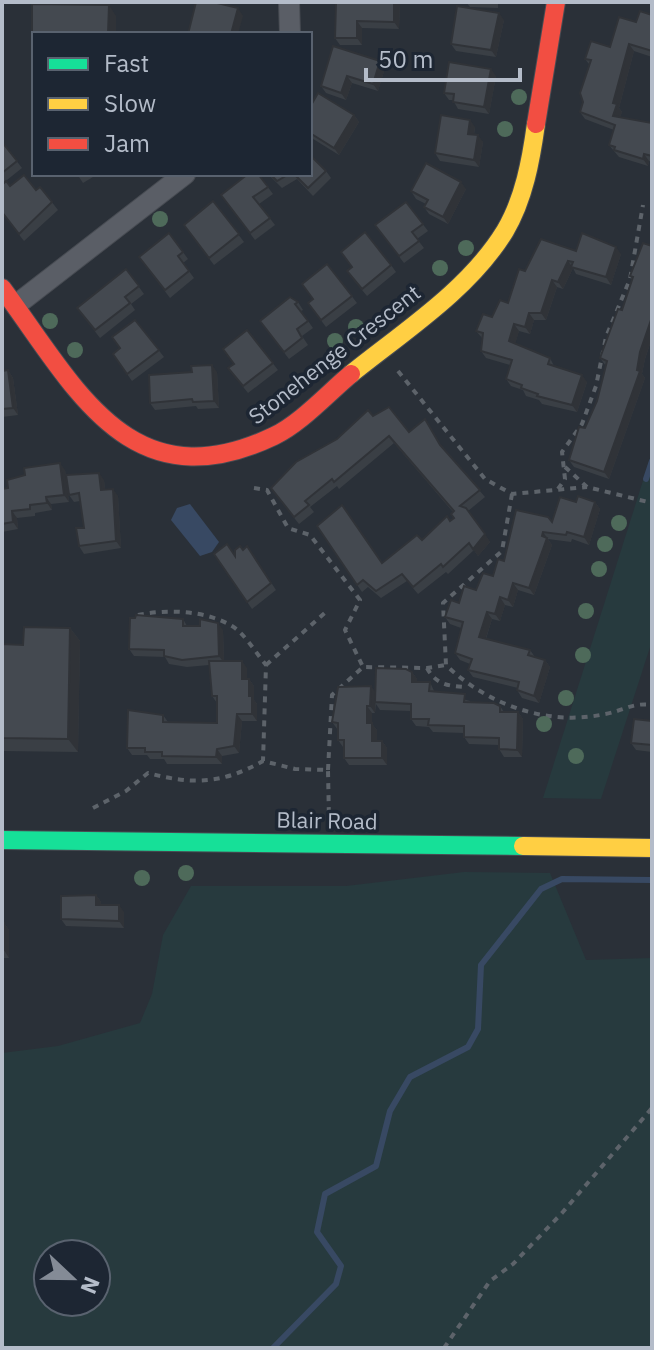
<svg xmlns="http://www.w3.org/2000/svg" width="654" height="1350" viewBox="0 0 654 1350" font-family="'IBM Plex Sans',sans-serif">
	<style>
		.green { fill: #273a3e; fill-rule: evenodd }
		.water { fill: #384963 }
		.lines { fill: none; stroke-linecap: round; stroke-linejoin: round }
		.stream { stroke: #384963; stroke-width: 6 }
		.street-casing { stroke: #484c53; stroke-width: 22 }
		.fast-casing { stroke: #484c53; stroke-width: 20 }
		.slow-casing { stroke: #484c53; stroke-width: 20 }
		.jam-casing { stroke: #484c53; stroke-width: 20 }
		.path { stroke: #5d636a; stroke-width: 4; stroke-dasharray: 6 6; stroke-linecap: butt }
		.street { stroke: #5a5e66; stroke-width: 20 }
		.fast { stroke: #16e098; stroke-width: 18 }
		.slow { stroke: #ffcf43; stroke-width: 18 }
		.jam { stroke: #f24e42; stroke-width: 18 }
		.tree { fill: #4e6a5a }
		.wall { fill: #3a3f45 }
		.shaded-wall { fill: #303338 }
		.building { fill: #444950; stroke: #303338; stroke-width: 2 }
		.labels { text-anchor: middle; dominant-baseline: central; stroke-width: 7; stroke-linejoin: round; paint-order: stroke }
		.street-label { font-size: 22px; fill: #b4bcc9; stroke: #1d2633 }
	</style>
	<rect width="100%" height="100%" fill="#2a3038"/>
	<g class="green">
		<polygon points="652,452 652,641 601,799 543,798"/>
		<path d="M 464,872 L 550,873 L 586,960 L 652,958 L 652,1348 L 2,1348 L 2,1053 L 58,1046 L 140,1023 L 152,994 L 163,935 L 191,886 L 346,886 ZM 96,1254 L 96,1302 L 48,1302 L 48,1254 Z"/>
	</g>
	<polygon class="water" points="190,504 219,542 212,552 200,556 171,520 177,508"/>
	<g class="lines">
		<g class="stream">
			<polyline points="646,479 652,461"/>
			<polyline points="273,1348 336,1284 341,1266 317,1232 325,1194 376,1166 390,1111 410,1077 468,1047 478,1029 481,965 541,889 562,879 652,880"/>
		</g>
		<defs>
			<g id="street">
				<polyline points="289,2 290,34"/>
				<polyline points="16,305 185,174"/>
			</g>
			<polyline id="fast" points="2,840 523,846"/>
			<g id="slow">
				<path d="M 351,374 C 403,332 469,290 505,231 C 524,199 531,160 536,124"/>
				<polyline points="523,846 652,848"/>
			</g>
			<g id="jam">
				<polyline points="536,124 556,2"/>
				<path d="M 2,288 C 75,386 129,505 274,436 C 301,423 327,394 351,374"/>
			</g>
		</defs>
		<use href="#street" class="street-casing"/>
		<use href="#fast" class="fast-casing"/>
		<use href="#slow" class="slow-casing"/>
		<use href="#jam" class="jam-casing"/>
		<g class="path">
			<polyline points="398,371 485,479 512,494 587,487"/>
			<polyline points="565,467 587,487 652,503"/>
			<polyline points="254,488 267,490 288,528 310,535 360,600 345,630 363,667"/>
			<polyline points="558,489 565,479 562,452 582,424 596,386 606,337 630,279 643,205"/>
			<path d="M 512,494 L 502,551 L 443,603 L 446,665 C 486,704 548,727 605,714 C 623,711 633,702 652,705"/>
			<path d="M 138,615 C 167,609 205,610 232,626 C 245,634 256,653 266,665 L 263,761"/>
			<polyline points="266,665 327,611"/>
			<path d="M 427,668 C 436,685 449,686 466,687"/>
			<polyline points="328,770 332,695 363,667 427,668 446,665"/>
			<path d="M 93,808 L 126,791 L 148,773 C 193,785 222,784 263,761 L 295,769 L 328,770 L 329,821"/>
			<polyline points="444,1348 490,1281 513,1264 562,1213 652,1108"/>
		</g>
		<use href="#street" class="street"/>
		<use href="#fast" class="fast"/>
		<use href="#slow" class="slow"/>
		<use href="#jam" class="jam"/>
	</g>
	<g class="tree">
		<circle cx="519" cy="97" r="8"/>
		<circle cx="505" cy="129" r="8"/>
		<circle cx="160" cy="219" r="8"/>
		<circle cx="466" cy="248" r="8"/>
		<circle cx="440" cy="268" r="8"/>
		<circle cx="50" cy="321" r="8"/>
		<circle cx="356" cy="327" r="8"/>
		<circle cx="335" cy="341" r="8"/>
		<circle cx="75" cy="350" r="8"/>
		<circle cx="619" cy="523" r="8"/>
		<circle cx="605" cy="544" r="8"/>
		<circle cx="599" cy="569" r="8"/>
		<circle cx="586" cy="611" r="8"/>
		<circle cx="583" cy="655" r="8"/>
		<circle cx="566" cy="698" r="8"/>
		<circle cx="544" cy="724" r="8"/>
		<circle cx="576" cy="756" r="8"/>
		<circle cx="186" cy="873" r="8"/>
		<circle cx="142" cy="878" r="8"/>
	</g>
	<g class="wall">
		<polygon points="336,2 400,4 399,29 362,28 362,45 340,45 335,38"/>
		<polygon points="466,2 498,2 498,8 470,7"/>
		<polygon points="652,15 652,57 634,51 619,108 622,112 620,117 652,123 652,162 649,161 648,166 619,157 609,145 614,130 585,119 580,112 583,102 589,64 585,59 610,47 636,22"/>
		<polygon points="504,20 496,57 456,51 451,44"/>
		<polygon points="380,61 385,68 378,91 352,83 346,100 326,93 321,86"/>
		<polygon points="496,76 489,114 458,109 453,100 449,100 444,93"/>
		<polygon points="310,107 354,115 359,122 339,155 310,137"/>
		<polygon points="475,127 474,135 483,142 479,167 440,161 435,153"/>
		<polygon points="2,142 22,168 2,184"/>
		<polygon points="326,171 331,178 313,196 297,179 282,188 268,174 310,174"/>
		<polygon points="77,174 98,174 83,183"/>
		<polygon points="258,174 273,194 259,204 275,225 255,240 221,195"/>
		<polygon points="10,186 36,190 40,187 58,210 24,241 2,213"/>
		<polygon points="466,189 448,224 429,214 424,207 426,204 416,199 411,191"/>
		<polygon points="213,201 244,242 214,265 184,225"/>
		<polygon points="406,202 428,231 417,239 424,248 404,263 375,225"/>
		<polygon points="169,233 188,259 183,263 194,278 170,298 139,257"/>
		<polygon points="652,246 652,338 645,359 642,374 645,378 609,479 574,467 569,460 585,428 597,401 606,366 600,358 622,310 632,280 630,276"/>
		<polygon points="576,251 621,254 611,285 576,274 573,268 563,289 557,287 546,320 534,320 530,334 519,331 515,343 550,358 554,366 587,382 577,412 542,404 539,400 526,396 523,390 511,386 506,379 510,365 486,358 481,351 483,339 476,331 508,303 525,271"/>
		<polygon points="341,252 391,265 396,272 367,296 352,278 352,267"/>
		<polygon points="327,264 357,303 326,327 308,303 313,299"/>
		<polygon points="126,269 144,294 131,304 135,310 100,338 77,308"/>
		<polygon points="298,302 303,310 301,311 313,328 302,336 308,345 289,359 260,321"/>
		<polygon points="135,320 164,357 132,381 113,354 120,349"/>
		<polygon points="247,330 278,370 248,393 228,368 234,364"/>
		<polygon points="8,370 13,378 18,415 2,417 2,371"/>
		<polygon points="217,372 219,408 198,409 196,406 155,410 150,403"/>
		<polygon points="373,416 409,432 425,419 442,447 485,497 468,511 490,542 478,556 474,550 448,574 446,572 418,594 407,581 381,598 368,587 362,592 317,526 382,563 422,540 454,518 453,512 394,443 339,489 337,486 310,507 314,512 299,524 276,495 337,439"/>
		<polygon points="65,470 69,502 51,504 52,510 35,513 35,516 17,518 18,529 2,532 2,489"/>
		<polygon points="104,480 105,490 118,496 121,548 84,554 79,546 84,528 80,501 74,502 69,495"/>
		<polygon points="576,502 595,502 600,509 589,545 572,539 571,542 548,539 552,545 534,595 518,590 513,607 505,605 500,621 492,619 486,639 530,650 535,657 545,660 550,667 539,703 522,698 517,690 518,688 473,677 468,670 470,664 460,660 455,653 461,628 450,624 445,617 459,603 493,576 504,561"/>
		<polygon points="247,546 276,590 252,609 214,554 235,556"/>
		<polygon points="183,619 187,626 223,630 224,661 247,668 247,679 249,679 254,686 254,700 257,704 257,721 242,721 239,753 222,756 222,764 167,764 164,759 150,759 147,755 132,755 127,748 163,715 168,722 217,723 217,703 212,696 209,665 187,667 169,664 165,657 134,656 129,649"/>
		<polygon points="70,628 80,641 78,752 2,751 2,644 23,645"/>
		<polygon points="412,672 417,679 417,682 430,682 434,691 470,701 470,702 500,706 504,712 518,712 523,719 522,757 504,757 499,749 499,745 469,744 464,737 464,733 433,732 429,727 416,726 411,719 411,711 380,710 376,704 375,713 372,713 372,724 377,730 377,741 382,741 387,748 387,765 349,765 344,758 344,747 343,747 338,740 338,730 332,722 375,692"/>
		<polygon points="652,721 652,752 636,750 631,743"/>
		<polygon points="96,895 101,902 101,905 124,912 124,928 66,926 61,919"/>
		<polygon points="2,923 4,923 9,930 9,958 2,958"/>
	</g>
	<g class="shaded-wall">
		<polygon points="394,2 398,2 400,4 399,29 394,22"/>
		<polygon points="109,5 116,16 116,34 108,34"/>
		<polygon points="238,8 243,16 238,34 231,34"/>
		<polygon points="499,13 504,20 496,57 491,50"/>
		<polygon points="357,21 362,28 362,45 357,38"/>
		<polygon points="629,44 634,51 619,108 622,112 618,123 613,116 613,103"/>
		<polygon points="380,61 385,68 378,91 373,84"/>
		<polygon points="491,69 496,76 489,114 484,107"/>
		<polygon points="347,76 352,83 346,100 341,93"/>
		<polygon points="354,115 359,122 339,155 334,148"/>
		<polygon points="470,120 475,127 473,141 468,134"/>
		<polygon points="478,135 483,142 479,167 474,160"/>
		<polygon points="644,154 649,161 648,166 643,159"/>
		<polygon points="461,182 466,189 448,224 443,217"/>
		<polygon points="616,247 621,254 611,285 606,277"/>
		<polygon points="568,261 573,268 563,289 558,282"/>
		<polygon points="552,280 557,287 546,320 541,313"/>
		<polygon points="529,313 534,320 530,334 525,327"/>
		<polygon points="651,320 652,321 652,338 645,359 642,374 645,378 609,479 604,472 637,370 640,352"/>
		<polygon points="514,324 519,331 514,348 509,341"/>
		<polygon points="212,365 217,372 219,408 214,401"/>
		<polygon points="8,370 13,378 18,415 13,408"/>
		<polygon points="582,375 587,382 577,412 572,405"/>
		<polygon points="60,463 65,470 69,502 64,495"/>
		<polygon points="99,473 104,480 106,497 101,490"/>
		<polygon points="113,489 118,496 121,548 116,541"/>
		<polygon points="46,497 51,504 52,510 47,503"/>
		<polygon points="595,502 600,509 589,545 584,537"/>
		<polygon points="12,511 17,518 18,529 13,522"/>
		<polygon points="543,532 552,545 534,595 529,588"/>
		<polygon points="485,534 490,542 478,556 473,549"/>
		<polygon points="513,583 518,590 513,607 508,600"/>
		<polygon points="500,597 505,605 500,621 495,614"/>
		<polygon points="487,612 492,619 484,644 479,637"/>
		<polygon points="218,623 223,630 224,663 219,656"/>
		<polygon points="70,628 80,641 78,752 68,739"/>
		<polygon points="545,660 550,667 539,703 534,696"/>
		<polygon points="242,661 247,668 247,686 242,679"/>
		<polygon points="412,672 417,679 417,689 412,682"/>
		<polygon points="249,679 254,686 254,700 257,704 257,721 252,714 249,696"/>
		<polygon points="371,686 376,693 375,713 370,706"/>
		<polygon points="367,706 372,713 372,724 377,730 377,748 372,741 367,723"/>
		<polygon points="518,712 523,719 522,757 517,750"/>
		<polygon points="237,714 242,721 239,753 234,746"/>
		<polygon points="382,741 387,748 387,765 382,758"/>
		<polygon points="217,749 222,756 222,764 216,757"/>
		<polygon points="96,895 101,902 101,912 96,905"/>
		<polygon points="119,905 124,912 124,928 119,921"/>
		<polygon points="4,923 9,930 9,958 4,950"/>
	</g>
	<g class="building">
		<polygon points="196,2 213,2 238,8 231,34 188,34"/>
		<polygon points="336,2 394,2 394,22 357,21 357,38 335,38"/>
		<polygon points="32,4 109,5 108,34 34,34 34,38 32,38"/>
		<polygon points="457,6 499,13 491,50 451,44"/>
		<polygon points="640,11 652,15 652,51 629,44 613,103 617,104 613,116 652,123 652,156 644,154 643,159 614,150 615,147 609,145 615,125 580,112 583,102 580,93 591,60 585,59 591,41 610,47 619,17 636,22"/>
		<polygon points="333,46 380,61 373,84 347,76 341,93 321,86"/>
		<polygon points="449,62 491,69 484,107 453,102 454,94 444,93"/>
		<polygon points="318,93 354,115 334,148 310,133 310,107"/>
		<polygon points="441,115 470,120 468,134 478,135 474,160 435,153"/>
		<polygon points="2,142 17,161 2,173"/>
		<polygon points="310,155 326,171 308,188 294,174 310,174"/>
		<polygon points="426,163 461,182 443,217 424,207 428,200 411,191"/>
		<polygon points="248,174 258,174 268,187 253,197 270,218 250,233 221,195"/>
		<polygon points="270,174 289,174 277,181"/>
		<polygon points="24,175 36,190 40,187 52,202 19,234 2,212 2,185 6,181 10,186"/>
		<polygon points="213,201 239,234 209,258 184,225"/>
		<polygon points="406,202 423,224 412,232 419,241 399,256 375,225"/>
		<polygon points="365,232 391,265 362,289 347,271 352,267 341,252"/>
		<polygon points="169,233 183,252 178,256 189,271 165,290 139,257"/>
		<polygon points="582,233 616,247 606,277 571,267 573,262 568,261 558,282 552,280 541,313 529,313 525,327 514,324 509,341 550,358 548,364 582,375 572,405 537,396 538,394 521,388 522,385 506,379 512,360 481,351 483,333 476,331 483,314 492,317 500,300 508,303 519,269 525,271 541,239 576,251"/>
		<polygon points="643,243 652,246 652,320 651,320 640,352 637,370 640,371 604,472 569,460 579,427 585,428 597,401 607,361 600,358 618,309 622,310 633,277 630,276"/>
		<polygon points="327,264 352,296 321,320 308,303 313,299 302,284"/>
		<polygon points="126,269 139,286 125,297 130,303 95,330 77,308"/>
		<polygon points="290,297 298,302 295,304 308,321 297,329 302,338 284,352 260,321"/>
		<polygon points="135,320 159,350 127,374 113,354 120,348 112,337"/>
		<polygon points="247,330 273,363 243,386 228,368 234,364 223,349"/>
		<polygon points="212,365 214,401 193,402 192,399 150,403 149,375 192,372 191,366"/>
		<polygon points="8,370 13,408 2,409 2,371"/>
		<polygon points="389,407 409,432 425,419 440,445 480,490 460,506 466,508 485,534 473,549 469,543 443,567 441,564 413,587 402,574 376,591 363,580 357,585 317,526 342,505 382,563 417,535 422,540 447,516 450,521 454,518 451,514 454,511 389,436 334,482 332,479 305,501 309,505 294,517 271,488 296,462 337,439 368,410 373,416"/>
		<polygon points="60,463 64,495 46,497 47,503 30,505 30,509 12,511 13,522 2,524 2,489 8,488 7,480 25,475 24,468"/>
		<polygon points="99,473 101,490 113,489 116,541 79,546 76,528 84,528 79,493 69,495 66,475"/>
		<polygon points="578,496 595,502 584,537 567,532 566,535 543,532 542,536 547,538 529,588 513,583 508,600 500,597 495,614 487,612 479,637 530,650 528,655 545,660 534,696 517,690 519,682 468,670 472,659 455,653 463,622 445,617 451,600 459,603 464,586 476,590 483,573 493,576 498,559 504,561 516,510 548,517 552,522 560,497 576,502"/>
		<polygon points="227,544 235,556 235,550 240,546 243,550 247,546 271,583 247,602 214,554"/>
		<polygon points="136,615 183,619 183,626 200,626 200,619 218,623 219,656 182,660 164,656 164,650 129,649 130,618 135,618"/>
		<polygon points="24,627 70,628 68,739 2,738 2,644 23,645"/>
		<polygon points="209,661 242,661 242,679 249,679 249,696 252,696 252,714 237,714 234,746 217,749 216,757 162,756 162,752 145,752 145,748 127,748 128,710 163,715 163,722 217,723 217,696 212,696"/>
		<polygon points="376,668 406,669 412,672 412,682 430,682 429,691 465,694 464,702 494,703 500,706 500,712 518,712 517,750 499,749 499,738 464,737 464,726 428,725 429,719 411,719 411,704 375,702"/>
		<polygon points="371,686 370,706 367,706 367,723 372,723 372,741 382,741 382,758 344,758 344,740 338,740 338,723 332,722 338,687"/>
		<polygon points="634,719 652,721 652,745 631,743"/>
		<polygon points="96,895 96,905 119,905 119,921 61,919 61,896"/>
		<rect x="2" y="923" width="2" height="27"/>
	</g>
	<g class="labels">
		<g class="street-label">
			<text transform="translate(334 354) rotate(-38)">Stonehenge Crescent</text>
			<text transform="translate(327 820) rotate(1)">Blair Road</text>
		</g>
	</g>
	<rect width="654" height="1350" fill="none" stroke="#b4bcc9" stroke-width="8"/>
	<rect x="32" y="32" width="280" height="144" fill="#1d2633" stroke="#59626f" stroke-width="2"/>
	<rect x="48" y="58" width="40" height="12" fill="#16e098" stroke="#59626f" stroke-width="2"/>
	<text x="104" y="72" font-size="24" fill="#b4bcc9">Fast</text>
	<rect x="48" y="98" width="40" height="12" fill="#ffcf43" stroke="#59626f" stroke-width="2"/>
	<text x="104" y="112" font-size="24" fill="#b4bcc9">Slow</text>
	<rect x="48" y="138" width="40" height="12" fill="#f24e42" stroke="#59626f" stroke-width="2"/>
	<text x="104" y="152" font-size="24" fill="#b4bcc9">Jam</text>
	<g transform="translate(72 1278) rotate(112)"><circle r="38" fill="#1d2633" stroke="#59626f" stroke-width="2"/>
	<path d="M0-6L14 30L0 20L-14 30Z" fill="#848b96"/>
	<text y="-12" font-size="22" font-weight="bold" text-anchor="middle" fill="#b4bcc9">N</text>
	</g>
	<path d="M366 68v12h154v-12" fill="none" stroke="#b4bcc9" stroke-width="4"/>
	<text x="378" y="68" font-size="24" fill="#b4bcc9" stroke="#1d2633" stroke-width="6" paint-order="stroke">50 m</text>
</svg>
